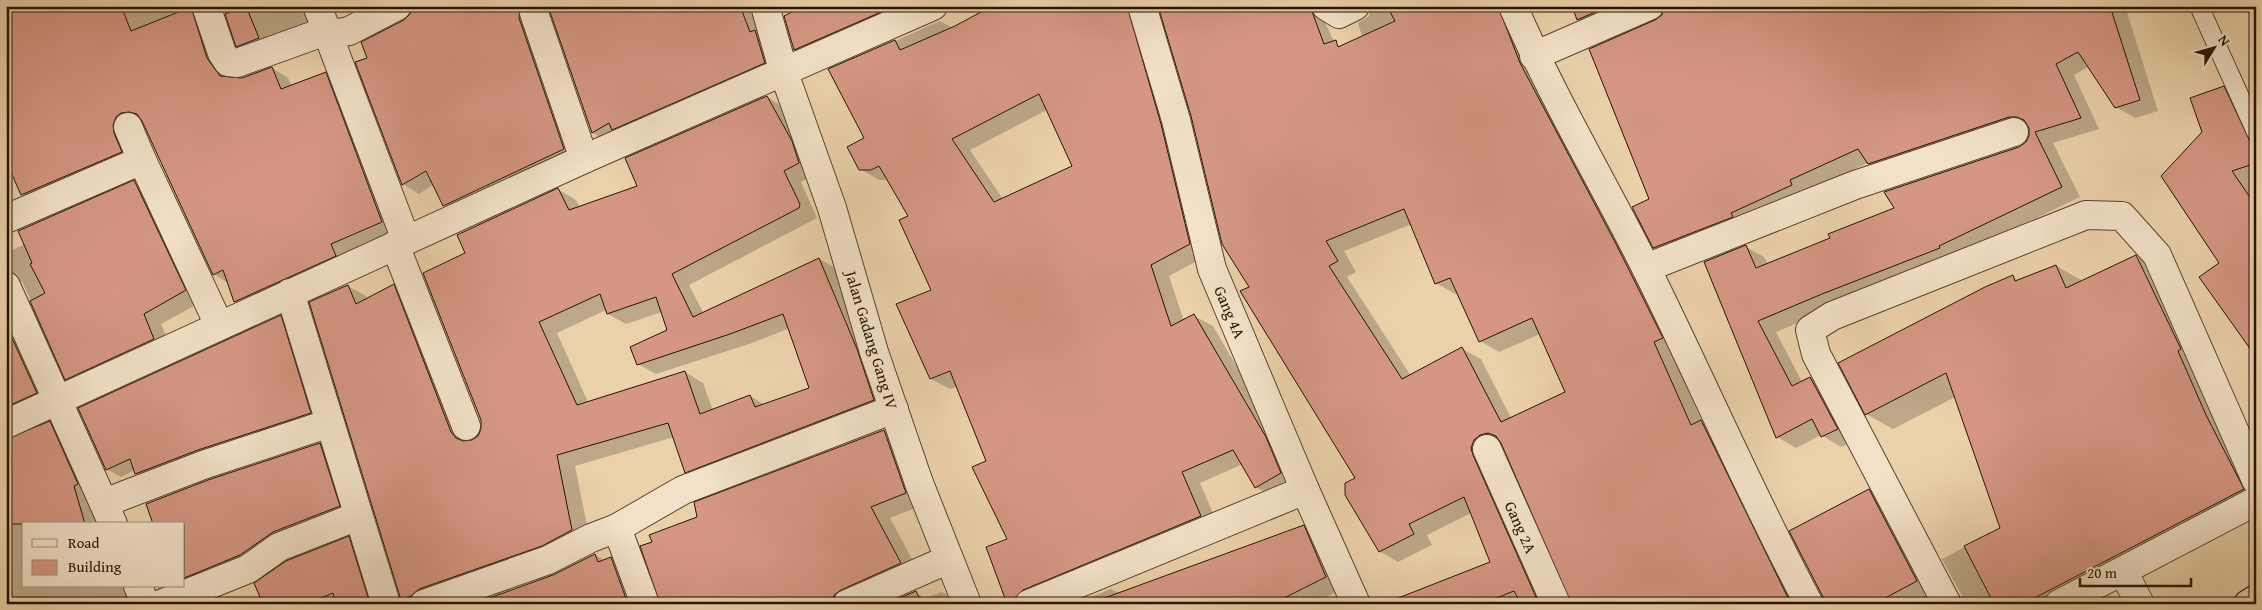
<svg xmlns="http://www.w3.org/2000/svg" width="2262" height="610" viewBox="0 0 2262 610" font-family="'Gentium Book Plus',serif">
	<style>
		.shadow { fill: #0003; fill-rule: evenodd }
		.building { fill: #d59784; stroke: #261301; fill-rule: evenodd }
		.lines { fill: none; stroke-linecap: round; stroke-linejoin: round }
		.lane-casing { stroke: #57422b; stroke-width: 20 }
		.street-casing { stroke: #57422b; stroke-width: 30 }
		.highway-casing { stroke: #261301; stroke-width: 30 }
		.lane { stroke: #f2e1c8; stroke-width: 18 }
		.street { stroke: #f2e1c8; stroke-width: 28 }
		.highway { stroke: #ebd1aa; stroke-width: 28 }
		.labels { text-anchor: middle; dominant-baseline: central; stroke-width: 4; stroke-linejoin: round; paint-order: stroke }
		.street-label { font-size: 16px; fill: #261301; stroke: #f2e1c8 }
	</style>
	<rect width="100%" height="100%" fill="#ebd1aa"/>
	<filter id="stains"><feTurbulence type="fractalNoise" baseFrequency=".004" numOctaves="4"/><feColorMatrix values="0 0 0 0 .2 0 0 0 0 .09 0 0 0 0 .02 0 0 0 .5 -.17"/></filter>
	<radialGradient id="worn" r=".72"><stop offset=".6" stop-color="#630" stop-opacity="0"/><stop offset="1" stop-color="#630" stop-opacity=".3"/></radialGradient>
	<g class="shadow">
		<polygon points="6,6 210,6 223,69 231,79 242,79 272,68 288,78 292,86 326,74 342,83 398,231 251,311 235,302 228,283 214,274 144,121 139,121 137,161 37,202 21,193 11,170 6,172"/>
		<polygon points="224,6 323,6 320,24 254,55 238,46"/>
		<polygon points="339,6 396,6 368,21"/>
		<polygon points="414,6 752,6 780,72 609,142 593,133 550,7 545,7 580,158 460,215 444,205 434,184 419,194 403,184 368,58 411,15"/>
		<polygon points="805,6 935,6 812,59 795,49"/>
		<path d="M 995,6 L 1149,6 L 1208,255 L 1169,276 L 1184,321 L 1194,316 L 1213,326 L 1284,448 L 1299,484 L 1275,498 L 1256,487 L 1243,464 L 1200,483 L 1219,527 L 1037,604 L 1013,604 L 1007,600 L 1009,540 L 988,462 L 958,386 L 950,389 L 931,379 L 898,305 L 932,291 L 910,216 L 889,180 L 879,180 L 860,169 L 865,139 L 830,70 L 940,21 L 953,28 ZM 1047,110 L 1074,166 L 1003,199 L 970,150 Z"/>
		<path d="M 1160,6 L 1317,6 L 1371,117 L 1385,111 L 1358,23 L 1369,16 L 1372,6 L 1521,6 L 1703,423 L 1720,432 L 1804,604 L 1572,604 L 1503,444 L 1493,451 L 1552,604 L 1400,604 L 1492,563 L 1471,513 L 1427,535 L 1432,545 L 1398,562 L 1379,551 L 1356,478 L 1250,288 L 1192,115 ZM 1412,224 L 1436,283 L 1455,294 L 1458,293 L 1480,341 L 1499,352 L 1540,334 L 1567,392 L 1511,418 L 1481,359 L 1462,349 L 1411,376 L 1347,277 L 1356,272 L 1344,251 Z"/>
		<polygon points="1573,6 1652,6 1597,30 1578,19"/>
		<polygon points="1696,6 2125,6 2158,111 2135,118 2116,107 2089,66 2074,75 2099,129 2053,143 2080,197 1957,256 1776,332 1802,382 1810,378 1829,389 1856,440 1841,447 1821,435 1796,448 1777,437 1746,247 1764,257 1768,264 1832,238 2019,148 2026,144 2030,136 2030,127 1888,174 1868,163 1808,191 1673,258 1654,247 1650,200 1656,21 1662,16"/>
		<polygon points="2256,82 2256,103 2248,85"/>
		<polygon points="2223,87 2250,103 2256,115 2256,354 2220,263 2203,132"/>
		<path d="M 767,97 L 785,108 L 817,173 L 801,182 L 817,218 L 689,285 L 704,314 L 819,259 L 838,269 L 892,410 L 704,482 L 686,472 L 674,437 L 575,466 L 590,540 L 431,604 L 402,604 L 348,286 L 366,296 L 367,300 L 394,286 L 412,296 L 469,442 L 479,437 L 483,429 L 467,253 L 558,189 L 576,200 L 580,208 L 639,187 ZM 606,310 L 608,314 L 626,324 L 662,312 L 668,330 L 638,364 L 656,374 L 749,344 L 790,328 L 810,388 L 765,405 L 750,396 L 713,411 L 703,383 L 685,372 L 588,402 L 557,333 Z"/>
		<polygon points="134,182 152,192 203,301 161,324 172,349 84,389 66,379 22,281 18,282 54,403 8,433 10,440 50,423 68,433 100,524 24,524 24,586 145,586 142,604 6,604 6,253 71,222"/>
		<polygon points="2136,256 2162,272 2256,511 2078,604 1964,604 1962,596 1942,559 2001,528 1955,397 1893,429 1866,414 2013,277 2019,281 2056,266 2083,281"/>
		<polygon points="280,317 294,325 324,421 150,482 136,473 135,470 121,477 107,469"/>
		<polygon points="884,431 904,442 925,504 890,518 920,574 857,604 662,604 653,543 699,517"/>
		<polygon points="320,444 338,455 357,517 175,599 157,588 156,586 184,586 184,524"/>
		<polygon points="1869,490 1895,505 1947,604 1838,604"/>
		<polygon points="1304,527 1322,537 1344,588 1312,604 1074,604 1111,589 1120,594"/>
		<polygon points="349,538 367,548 384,604 264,604"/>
		<polygon points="595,555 613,565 554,576"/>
		<polygon points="915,592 925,598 942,592 962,604 889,604"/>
	</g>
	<g class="building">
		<polygon points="6,6 121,6 131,31 191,7 207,58 220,76 242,78 272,67 281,89 326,72 382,222 331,244 336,256 234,302 223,270 213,275 142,121 137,114 129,112 121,113 116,117 113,125 114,133 122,152 21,195 6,161"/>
		<polygon points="246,6 259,38 236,47 225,14"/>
		<polygon points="413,6 520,6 519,18 564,149 443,206 426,171 402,185 355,62 367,58 361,42 404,20 410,14"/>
		<polygon points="548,6 740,6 750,32 755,30 765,63 612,130 609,123 592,133"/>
		<polygon points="804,6 878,6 881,12 794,50 784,16"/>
		<path d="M 992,6 L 1127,6 L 1161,124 L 1190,244 L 1151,265 L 1171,326 L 1194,314 L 1266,437 L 1281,473 L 1255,488 L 1233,450 L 1182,472 L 1201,516 L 1023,590 L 1015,598 L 1006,601 L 986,547 L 1007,539 L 972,467 L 986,461 L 950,371 L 930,379 L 896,304 L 931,290 L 899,220 L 908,216 L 879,166 L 871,170 L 859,170 L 847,147 L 864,138 L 828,69 L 895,40 L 900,50 L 955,26 ZM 1039,94 L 1072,166 L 994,202 L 952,139 Z"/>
		<path d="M 1158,6 L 1310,6 L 1324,44 L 1336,40 L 1338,47 L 1395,21 L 1387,6 L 1498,6 L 1520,63 L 1616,244 L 1663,338 L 1654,342 L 1691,425 L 1701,420 L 1791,604 L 1571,604 L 1501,443 L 1496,436 L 1488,433 L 1480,435 L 1474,440 L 1471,448 L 1473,455 L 1539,604 L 1521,604 L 1514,591 L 1481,604 L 1389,604 L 1388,602 L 1490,562 L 1464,497 L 1409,524 L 1414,534 L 1379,552 L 1345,495 L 1345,483 L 1355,478 L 1240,291 L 1249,287 L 1222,244 L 1191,116 ZM 1404,209 L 1435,284 L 1450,278 L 1479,342 L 1532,318 L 1565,392 L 1501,422 L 1462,347 L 1402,379 L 1329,266 L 1338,261 L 1326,241 Z"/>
		<polygon points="1572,6 1609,6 1577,20"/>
		<polygon points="1664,6 2110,6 2140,100 2115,108 2078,52 2056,64 2081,118 2035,132 2062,187 1939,246 1940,248 1822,294 1758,321 1792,386 1810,377 1838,429 1821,437 1812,419 1776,438 1704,262 1746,245 1756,268 1830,238 1828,234 1894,208 1884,192 2019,147 2026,142 2029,136 2029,128 2024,120 2017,117 2009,117 1868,164 1858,149 1790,180 1792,185 1731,213 1733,217 1653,248 1632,207 1649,199 1589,49 1655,20 1662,15"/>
		<polygon points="2224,86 2256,154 2256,163 2232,171 2256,206 2256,357 2199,277 2219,263 2161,176 2202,132 2190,98"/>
		<path d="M 767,96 L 792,141 L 799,163 L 784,171 L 800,204 L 799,208 L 672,274 L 693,317 L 819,258 L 857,349 L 874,400 L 685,473 L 668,423 L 557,455 L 572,530 L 542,546 L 419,589 L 411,596 L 401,600 L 309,302 L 348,285 L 356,304 L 394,284 L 451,432 L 456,438 L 463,441 L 472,440 L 478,436 L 481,429 L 481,420 L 423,273 L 465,253 L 457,235 L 558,188 L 569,210 L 637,186 L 625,158 ZM 600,294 L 607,314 L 656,297 L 667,330 L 630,347 L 637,365 L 730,334 L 783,314 L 809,388 L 755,407 L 750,395 L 700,414 L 685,371 L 577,405 L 539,322 Z"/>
		<polygon points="134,180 186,290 144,314 154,339 65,380 30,301 45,293 30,264 32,263 18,231"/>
		<polygon points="2136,255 2181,349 2178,351 2206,415 2244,489 2023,604 1994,604 1964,546 2000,528 1946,373 1865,415 1838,363 1985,287 2013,275 2015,281 2056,265 2066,288"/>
		<polygon points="281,315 311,413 198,450 135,474 130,459 106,470 78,408"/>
		<polygon points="6,325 37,393 6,407"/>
		<polygon points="50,421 78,484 74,486 85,524 6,524 6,439"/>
		<polygon points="884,430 906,493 871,507 901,563 841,590 834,595 832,604 660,604 640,546 652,542 649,535 697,517 694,502"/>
		<polygon points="320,443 340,506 273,532 240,555 184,578 184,524 153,524 146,504 208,480"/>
		<polygon points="1869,489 1917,581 1874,604 1824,604 1823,597 1789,531"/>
		<polygon points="1304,525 1326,577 1272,604 1100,604 1099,600"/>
		<polygon points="349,536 370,604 336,604 333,593 307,604 263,604 254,583 286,561"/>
		<polygon points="595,554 598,562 611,557 628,604 473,604 553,575"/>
		<polygon points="916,591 922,604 886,604"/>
	</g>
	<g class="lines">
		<defs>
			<polyline id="lane" points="2199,6 2256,132"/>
			<g id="street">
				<polyline points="206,6 222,53 228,62 237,63 326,31 338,33 349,31 397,6"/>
				<polyline points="765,6 784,73 832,208 874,352 919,483 967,604"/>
				<polyline points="1142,6 1176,120 1212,269 1305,490 1356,604"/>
				<polyline points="1326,6 1339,14 1355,6"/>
				<path d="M 1513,6 C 1552,97 1603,182 1647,270 C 1702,381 1751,495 1809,604"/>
				<polyline points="318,8 406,240"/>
				<polyline points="534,13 584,159"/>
				<polyline points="1534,56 1649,6"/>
				<polyline points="128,127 142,160"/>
				<polyline points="6,219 142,160 219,325"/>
				<polyline points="395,245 466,426"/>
				<polyline points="1646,268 1855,185 2014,132"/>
				<polyline points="6,286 113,524"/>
				<polyline points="290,293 386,604"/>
				<polyline points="6,424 584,159 933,6"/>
				<polyline points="1487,449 1556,604"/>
				<polyline points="104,503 203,465 330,423"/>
				<polyline points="617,528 683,490 894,409"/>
				<polyline points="2123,571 2140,604"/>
				<polyline points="138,586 145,604"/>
				<polyline points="161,604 248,569 279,547 358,516"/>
				<polyline points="424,604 548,560 591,538 617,528 645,604"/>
				<polyline points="847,604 949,559"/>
				<polyline points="1029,604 1305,490"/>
				<polyline points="1947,604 1816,354 1810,330 1832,316 2086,215 2122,216 2157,255 2256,480"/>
				<polyline points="2059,604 2256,501"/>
			</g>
			<polyline id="highway" points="2248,604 2256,599"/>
		</defs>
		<use href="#lane" class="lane-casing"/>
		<use href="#street" class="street-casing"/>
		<use href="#highway" class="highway-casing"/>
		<use href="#lane" class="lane"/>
		<use href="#street" class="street"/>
		<use href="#highway" class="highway"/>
	</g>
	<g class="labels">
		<g class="street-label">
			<text transform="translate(1230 312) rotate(67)">Gang 4A</text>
			<text transform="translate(872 340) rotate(73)">Jalan Gadang Gang IV</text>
			<text transform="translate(1521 527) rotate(66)">Gang 2A</text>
		</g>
	</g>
	<rect width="2262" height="610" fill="none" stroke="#ebd1aa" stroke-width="25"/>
	<rect x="8" y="8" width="2247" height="595" fill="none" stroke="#261301" stroke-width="2.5"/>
	<rect x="12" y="12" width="2237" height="585" fill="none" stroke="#261301"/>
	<rect x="22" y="522" width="162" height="65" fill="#f2e1c8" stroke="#a08f78"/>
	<rect x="32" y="539" width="25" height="8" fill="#f2e1c8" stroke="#a08f78"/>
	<text x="68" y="548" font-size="15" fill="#261301">Road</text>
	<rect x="32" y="560" width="25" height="15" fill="#d59784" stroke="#a08f78"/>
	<text x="68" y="572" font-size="15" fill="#261301">Building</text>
	<g transform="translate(2214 48) rotate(53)" stroke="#f2e1c8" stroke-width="4" paint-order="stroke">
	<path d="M0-4L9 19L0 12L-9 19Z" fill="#261301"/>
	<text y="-8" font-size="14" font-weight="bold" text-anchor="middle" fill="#261301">N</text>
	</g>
	<path d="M2080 578v8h111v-8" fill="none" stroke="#261301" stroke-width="2.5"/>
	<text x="2087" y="578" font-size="15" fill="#261301" stroke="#f2e1c8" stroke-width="4" paint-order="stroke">20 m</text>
	<rect width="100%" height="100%" filter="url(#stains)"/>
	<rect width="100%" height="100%" fill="url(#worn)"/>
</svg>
